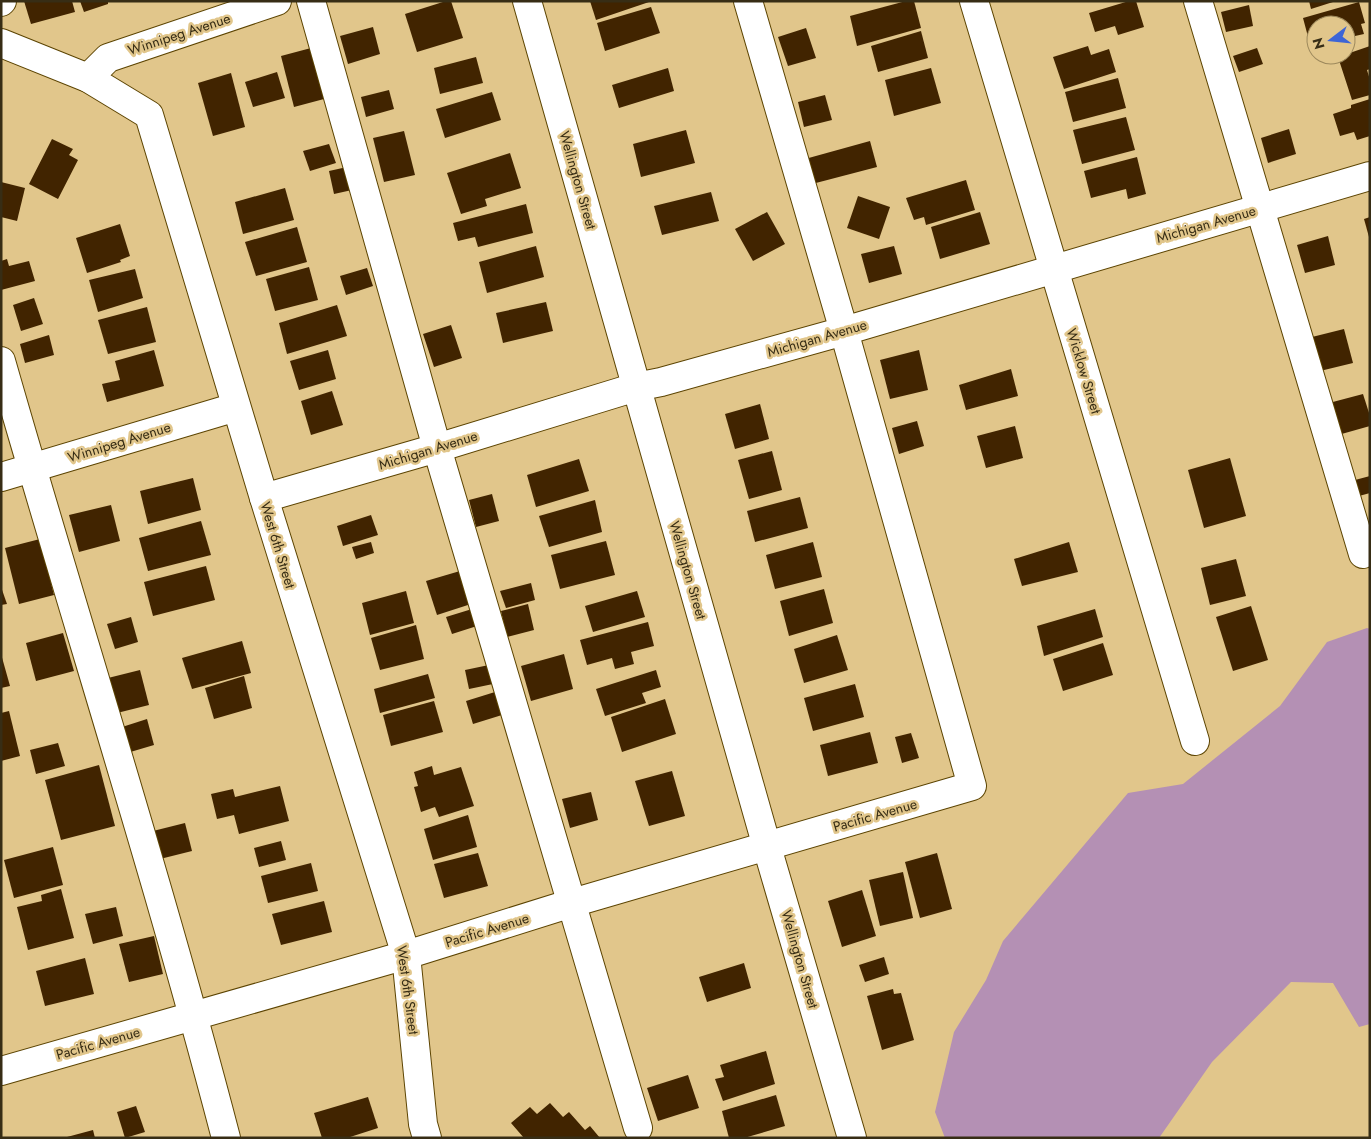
<svg xmlns="http://www.w3.org/2000/svg" width="1371" height="1139" viewBox="0 0 1371 1139" font-family="Jost,sans-serif">
	<style>
		.green { fill: #b490b4 }
		.building { fill: #412400 }
		.lines { fill: none; stroke-linecap: round; stroke-linejoin: round }
		.minor-casing { stroke: #5c4402; stroke-width: 30 }
		.minor { stroke: #fff; stroke-width: 28 }
		.labels { text-anchor: middle; dominant-baseline: central; stroke-width: 5; stroke-linejoin: round; paint-order: stroke }
		.street-label { font-size: 14px; fill: #372d15; stroke: #e1c68b }
	</style>
	<rect width="100%" height="100%" fill="#e1c68b"/>
	<polygon class="green" points="1367,628 1370,629 1370,1024 1359,1027 1333,983 1291,982 1212,1062 1159,1138 945,1138 935,1112 954,1032 986,980 1003,941 1128,793 1183,784 1280,706 1327,642"/>
	<g class="building">
		<polygon points="24,1 72,1 75,12 31,24"/>
		<polygon points="80,1 108,1 108,4 84,12"/>
		<polygon points="446,1 451,1 463,38 417,52 405,14"/>
		<polygon points="590,1 649,1 649,2 596,20"/>
		<polygon points="906,1 914,1 921,28 857,46 850,16"/>
		<polygon points="1129,1 1136,1 1144,27 1118,35 1115,26 1095,32 1089,13"/>
		<polygon points="1309,1 1333,1 1333,2 1311,9"/>
		<polygon points="1359,2 1365,23 1361,24 1364,34 1346,38 1346,25 1316,25 1316,46 1311,48 1303,18"/>
		<polygon points="1249,5 1253,26 1226,32 1221,12"/>
		<polygon points="651,7 660,33 605,51 597,23"/>
		<polygon points="373,27 380,54 348,64 340,36"/>
		<polygon points="806,28 816,58 788,66 778,37"/>
		<polygon points="921,31 928,58 878,72 871,46"/>
		<polygon points="1088,46 1091,55 1109,49 1116,72 1064,89 1053,57"/>
		<polygon points="1370,46 1370,69 1367,70 1370,80 1370,95 1352,100 1338,57"/>
		<polygon points="311,48 324,99 294,107 281,56"/>
		<polygon points="1257,48 1263,64 1239,72 1233,56"/>
		<polygon points="476,57 483,83 440,94 434,68"/>
		<polygon points="668,68 674,91 619,108 612,85"/>
		<polygon points="931,68 941,103 894,116 885,80"/>
		<polygon points="277,72 285,98 253,107 245,82"/>
		<polygon points="231,73 245,127 213,136 198,83"/>
		<polygon points="1118,78 1126,108 1073,122 1065,92"/>
		<polygon points="389,90 394,109 366,117 361,97"/>
		<polygon points="492,92 501,120 445,138 436,109"/>
		<polygon points="825,95 832,120 804,127 798,102"/>
		<polygon points="1370,99 1370,136 1357,140 1354,132 1340,136 1333,114 1351,108 1351,105"/>
		<polygon points="1126,117 1135,150 1082,164 1073,130"/>
		<polygon points="1289,129 1296,154 1268,163 1261,138"/>
		<polygon points="686,130 695,163 641,177 633,144"/>
		<polygon points="404,131 415,175 384,182 373,138"/>
		<polygon points="52,139 73,149 69,155 78,160 58,199 29,184"/>
		<polygon points="870,141 877,167 812,184 805,159"/>
		<polygon points="329,144 336,163 310,171 303,151"/>
		<polygon points="510,153 521,188 485,199 487,206 461,214 447,173"/>
		<polygon points="1137,157 1146,194 1128,199 1126,189 1091,198 1084,171"/>
		<polygon points="347,167 352,190 334,194 329,171"/>
		<polygon points="966,180 975,210 926,225 924,217 914,220 906,198"/>
		<polygon points="1,182 25,188 17,221 1,217"/>
		<polygon points="285,188 294,220 243,234 235,202"/>
		<polygon points="711,192 719,221 662,235 654,206"/>
		<polygon points="858,196 890,207 879,239 847,228"/>
		<polygon points="526,204 533,233 478,247 475,237 458,241 453,223"/>
		<polygon points="767,212 785,244 753,261 735,229"/>
		<polygon points="980,212 990,244 940,259 931,227"/>
		<polygon points="1370,217 1370,237 1369,237 1364,219"/>
		<polygon points="120,224 130,256 120,260 121,262 87,273 76,238"/>
		<polygon points="297,227 307,262 256,276 245,242"/>
		<polygon points="1328,236 1335,265 1305,273 1297,245"/>
		<polygon points="536,246 544,277 487,293 479,262"/>
		<polygon points="894,246 902,274 869,283 861,254"/>
		<polygon points="7,259 9,266 29,261 35,281 1,290 1,261"/>
		<polygon points="309,267 318,300 275,311 266,279"/>
		<polygon points="367,268 373,286 346,295 340,276"/>
		<polygon points="135,269 143,298 98,312 89,280"/>
		<polygon points="34,298 43,324 21,331 13,305"/>
		<polygon points="546,302 553,331 503,343 496,313"/>
		<polygon points="337,305 347,336 287,354 279,323"/>
		<polygon points="147,307 156,342 108,354 98,320"/>
		<polygon points="451,325 462,358 434,367 423,334"/>
		<polygon points="1344,329 1353,363 1320,371 1312,337"/>
		<polygon points="49,335 54,355 25,363 20,344"/>
		<polygon points="154,350 164,386 107,402 102,384 120,380 115,361"/>
		<polygon points="328,350 336,379 299,390 290,361"/>
		<polygon points="919,350 928,390 890,399 880,360"/>
		<polygon points="1011,369 1018,396 966,410 959,385"/>
		<polygon points="332,391 343,425 311,435 301,401"/>
		<polygon points="1363,394 1370,416 1370,426 1338,435 1329,403"/>
		<polygon points="760,404 769,439 735,449 725,414"/>
		<polygon points="917,421 924,446 899,454 892,428"/>
		<polygon points="1015,426 1023,458 986,468 977,436"/>
		<polygon points="772,451 782,490 749,499 738,460"/>
		<polygon points="1230,458 1246,516 1204,528 1188,470"/>
		<polygon points="579,459 589,491 536,507 527,475"/>
		<polygon points="1370,476 1370,493 1359,496 1355,480"/>
		<polygon points="193,478 201,510 148,524 140,491"/>
		<polygon points="492,494 499,521 476,527 469,500"/>
		<polygon points="800,497 808,528 755,542 747,511"/>
		<polygon points="595,500 602,532 549,547 539,516"/>
		<polygon points="111,505 120,541 79,552 69,515"/>
		<polygon points="371,515 378,535 343,546 337,526"/>
		<polygon points="201,521 211,555 148,571 139,538"/>
		<polygon points="40,539 54,595 19,604 5,548"/>
		<polygon points="606,541 615,575 560,589 551,555"/>
		<polygon points="371,542 374,553 356,559 352,547"/>
		<polygon points="813,542 822,577 775,589 766,555"/>
		<polygon points="1069,542 1078,572 1022,586 1014,559"/>
		<polygon points="1236,559 1246,596 1210,605 1201,568"/>
		<polygon points="206,566 215,600 153,616 144,582"/>
		<polygon points="460,571 471,604 437,615 426,581"/>
		<polygon points="531,583 535,600 506,608 500,591"/>
		<polygon points="1,587 7,604 1,605"/>
		<polygon points="824,589 833,623 789,636 780,601"/>
		<polygon points="406,591 414,623 370,635 362,603"/>
		<polygon points="637,591 645,617 593,632 585,606"/>
		<polygon points="528,604 534,630 507,637 501,611"/>
		<polygon points="1251,606 1268,660 1233,671 1216,617"/>
		<polygon points="472,609 477,626 452,634 446,617"/>
		<polygon points="1095,609 1103,637 1044,656 1037,626"/>
		<polygon points="131,617 138,642 115,649 107,624"/>
		<polygon points="648,622 654,646 631,652 634,664 615,669 612,658 587,665 580,640"/>
		<polygon points="416,625 424,659 380,670 371,638"/>
		<polygon points="63,633 74,671 36,681 26,643"/>
		<polygon points="837,635 848,670 804,683 794,649"/>
		<polygon points="242,641 251,673 192,689 182,658"/>
		<polygon points="1103,643 1113,675 1063,691 1053,659"/>
		<polygon points="1,654 10,686 1,688"/>
		<polygon points="564,654 573,689 531,701 521,666"/>
		<polygon points="489,665 493,684 469,689 465,670"/>
		<polygon points="140,670 149,705 117,713 108,678"/>
		<polygon points="656,670 661,687 642,693 646,703 605,716 596,689"/>
		<polygon points="428,674 435,698 380,713 374,689"/>
		<polygon points="244,676 252,708 214,719 205,688"/>
		<polygon points="855,684 864,717 813,731 804,698"/>
		<polygon points="495,692 502,715 473,724 466,701"/>
		<polygon points="665,699 676,734 622,752 611,717"/>
		<polygon points="434,701 443,732 391,746 383,715"/>
		<polygon points="9,711 20,756 1,761 1,713"/>
		<polygon points="147,719 154,745 127,753 119,728"/>
		<polygon points="870,732 878,763 828,776 820,745"/>
		<polygon points="911,733 919,758 902,763 895,737"/>
		<polygon points="58,743 65,766 36,774 30,750"/>
		<polygon points="99,765 115,826 61,840 45,780"/>
		<polygon points="432,766 434,775 461,767 474,806 439,817 435,807 421,812 414,787 418,786 414,772"/>
		<polygon points="672,771 685,816 649,826 635,781"/>
		<polygon points="280,786 289,821 239,834 234,815 217,819 211,794 233,789 235,797"/>
		<polygon points="591,792 598,820 570,828 562,799"/>
		<polygon points="468,815 477,847 433,860 424,829"/>
		<polygon points="185,823 192,851 160,859 153,831"/>
		<polygon points="281,841 286,860 259,867 254,848"/>
		<polygon points="53,847 63,885 14,898 4,860"/>
		<polygon points="478,853 488,886 444,898 434,864"/>
		<polygon points="937,853 952,909 920,918 905,862"/>
		<polygon points="311,863 318,891 268,903 261,876"/>
		<polygon points="903,872 913,918 880,926 869,880"/>
		<polygon points="61,889 74,938 28,950 17,907 42,901 41,895"/>
		<polygon points="862,890 876,936 842,947 828,901"/>
		<polygon points="324,901 332,932 281,945 272,914"/>
		<polygon points="116,907 123,936 93,944 85,914"/>
		<polygon points="154,936 163,974 129,982 119,944"/>
		<polygon points="884,957 889,974 865,982 859,965"/>
		<polygon points="85,958 94,994 45,1006 36,971"/>
		<polygon points="744,963 751,988 707,1002 699,977"/>
		<polygon points="893,989 894,994 901,993 914,1040 882,1050 867,996"/>
		<polygon points="766,1051 775,1084 723,1101 715,1079 724,1077 720,1065"/>
		<polygon points="688,1075 699,1108 658,1121 647,1088"/>
		<polygon points="776,1095 785,1126 744,1138 729,1138 722,1111"/>
		<polygon points="368,1097 378,1128 347,1138 322,1138 314,1113"/>
		<polygon points="550,1103 563,1117 569,1112 585,1130 590,1126 600,1138 524,1138 511,1123 530,1107 537,1114"/>
		<polygon points="136,1106 145,1132 125,1138 117,1112"/>
		<polygon points="93,1130 95,1138 67,1138 67,1137"/>
	</g>
	<g class="lines">
		<defs>
			<g id="minor">
				<polyline points="311,1 437,448 638,1128"/>
				<polyline points="527,1 767,847 852,1138"/>
				<polyline points="974,1 1195,741"/>
				<polyline points="1198,1 1363,554"/>
				<polyline points="1,2 2,1"/>
				<polyline points="1,43 88,78 149,115 264,498 406,955 423,1124 427,1138"/>
				<polyline points="88,78 108,58 277,1"/>
				<path d="M 1,361 C 75,620 158,877 226,1138"/>
				<polyline points="1,477 236,407"/>
				<polyline points="264,498 437,448 636,387 661,382 844,331 1370,176"/>
				<polyline points="1,1071 406,955 572,903 972,786 844,331 748,1"/>
			</g>
		</defs>
		<use href="#minor" class="minor-casing"/>
		<use href="#minor" class="minor"/>
	</g>
	<g class="labels">
		<g class="street-label">
			<text transform="translate(179 34) rotate(-18)">Winnipeg Avenue</text>
			<text transform="translate(578 180) rotate(74)">Wellington Street</text>
			<text transform="translate(1206 224) rotate(-16)">Michigan Avenue</text>
			<text transform="translate(817 338) rotate(-16)">Michigan Avenue</text>
			<text transform="translate(1084 371) rotate(73)">Wicklow Street</text>
			<text transform="translate(119 442) rotate(-17)">Winnipeg Avenue</text>
			<text transform="translate(428 450) rotate(-17)">Michigan Avenue</text>
			<text transform="translate(278 545) rotate(73)">West 6th Street</text>
			<text transform="translate(688 570) rotate(74)">Wellington Street</text>
			<text transform="translate(875 815) rotate(-16)">Pacific Avenue</text>
			<text transform="translate(487 930) rotate(-17)">Pacific Avenue</text>
			<text transform="translate(800 959) rotate(74)">Wellington Street</text>
			<text transform="translate(408 990) rotate(82)">West 6th Street</text>
			<text transform="translate(98 1043) rotate(-16)">Pacific Avenue</text>
		</g>
	</g>
	<rect width="1371" height="1139" fill="none" stroke="#372d15" stroke-width="5"/>
	<g transform="translate(1331 40) rotate(254)"><circle r="24" fill="#e1c68b" stroke="#9d895c"/>
	<path d="M0-4L9 19L0 12L-9 19Z" fill="#3d65d6"/>
	<text y="-8" font-size="14" font-weight="bold" text-anchor="middle" fill="#372d15">N</text>
	</g>
</svg>
